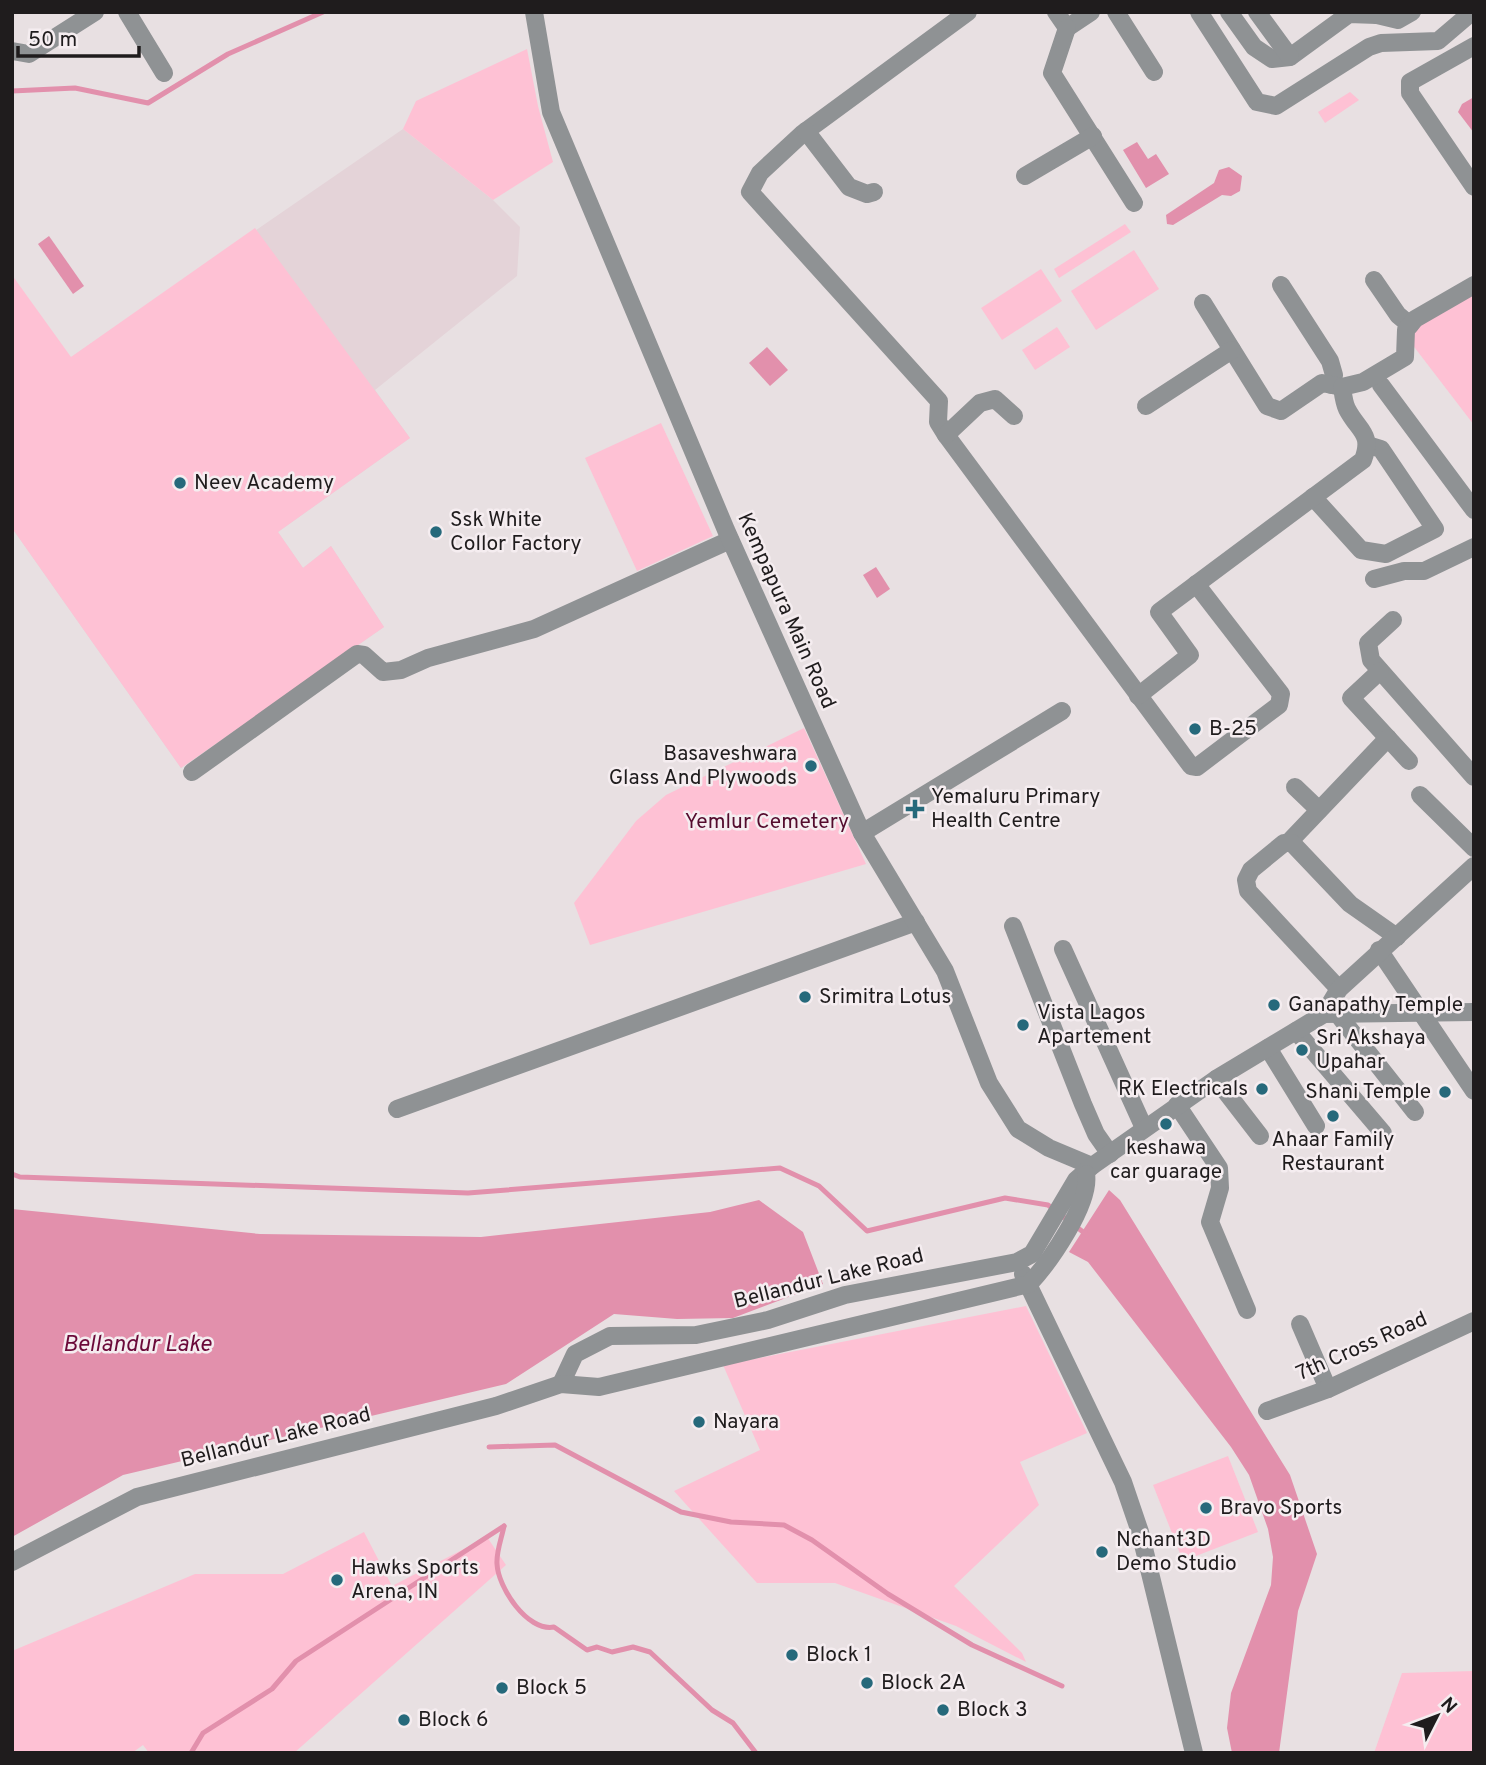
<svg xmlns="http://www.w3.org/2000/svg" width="1486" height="1765" viewBox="0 0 1486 1765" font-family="Overpass,sans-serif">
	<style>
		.built { fill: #e4d3d8 }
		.green { fill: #fec1d4 }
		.water { fill: #e290ac }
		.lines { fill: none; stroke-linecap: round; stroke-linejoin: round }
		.stream { stroke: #e290ac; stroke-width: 5 }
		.minor { stroke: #8f9294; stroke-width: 18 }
		.tertiary { stroke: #8f9294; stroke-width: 18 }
		.poi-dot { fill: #26697b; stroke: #f5edf0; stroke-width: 2.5 }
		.labels { text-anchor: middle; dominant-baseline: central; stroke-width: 5; stroke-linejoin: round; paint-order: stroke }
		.poi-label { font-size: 21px; fill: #1f1c1d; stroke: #f5edf0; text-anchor: start }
		.street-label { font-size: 21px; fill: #1f1c1d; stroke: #f5edf0 }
		.park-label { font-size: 21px; fill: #530b2d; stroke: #f5edf0 }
		.water-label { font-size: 23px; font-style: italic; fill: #6b0939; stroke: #f5edf0 }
	</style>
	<rect width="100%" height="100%" fill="#e8e0e2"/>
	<polygon class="built" points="403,129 493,200 520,227 517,276 375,390 410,438 278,532 303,568 331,546 384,627 181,768 12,528 12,398"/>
	<g class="green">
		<polygon points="527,49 538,106 553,162 493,200 403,129 416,101"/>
		<polygon points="1350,92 1359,100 1325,123 1318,112"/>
		<polygon points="1125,224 1131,232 1059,278 1054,269"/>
		<polygon points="255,228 410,438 278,532 303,568 331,546 384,627 181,768 12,528 12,275 71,357"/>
		<polygon points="1134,250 1159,289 1096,330 1071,291"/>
		<polygon points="1041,269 1062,301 1002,340 981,308"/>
		<polygon points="1474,292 1474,425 1405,335"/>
		<polygon points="1057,327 1070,347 1035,370 1022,350"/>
		<polygon points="661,423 713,536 637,571 585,458"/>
		<polygon points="804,728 866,864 590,945 574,903 636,821 666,795"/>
		<polygon points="1026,1306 1087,1433 1020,1462 1039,1505 954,1586 1022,1653 1026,1662 956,1626 835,1583 757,1583 674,1491 760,1450 723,1365"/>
		<polygon points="1228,1456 1258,1532 1183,1561 1153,1485"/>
		<polygon points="364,1532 392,1586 487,1537 506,1565 294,1753 149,1753 143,1745 132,1753 12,1753 12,1651 195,1574 283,1574"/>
		<polygon points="1474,1671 1474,1753 1374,1753 1402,1673"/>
	</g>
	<g class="water">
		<polygon points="1474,97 1474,133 1458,112 1462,104"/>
		<polygon points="1137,142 1148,159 1156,154 1169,174 1146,188 1123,150"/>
		<polygon points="1229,167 1242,176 1240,191 1231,196 1222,195 1173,225 1167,224 1166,215 1214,183 1219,170"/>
		<polygon points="49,236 84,286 73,294 38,244"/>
		<polygon points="767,347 788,370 770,386 749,363"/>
		<polygon points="876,567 890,589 877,598 863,575"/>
		<polygon points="1109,1190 1120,1200 1290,1475 1317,1554 1298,1611 1279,1753 1232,1753 1227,1728 1231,1693 1271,1585 1273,1557 1268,1529 1249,1475 1231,1447 1088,1262 1069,1252"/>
		<polygon points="759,1200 803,1232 823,1284 733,1318 677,1319 614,1314 506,1384 123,1475 12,1537 12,1209 260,1234 481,1237 710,1212"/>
	</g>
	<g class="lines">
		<g class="stream">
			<polyline points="12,91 75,88 148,103 228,54 323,12"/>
			<polyline points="12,1174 20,1177 468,1193 780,1168 819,1186 867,1231 1005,1198 1048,1205 1087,1235"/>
			<polyline points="489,1447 555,1445 681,1512 731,1522 784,1525 812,1540 888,1594 972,1645 1062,1686"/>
			<path d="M 504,1526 C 502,1537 496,1552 497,1564 C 498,1587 527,1632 554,1627 L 587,1650 L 597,1647 L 612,1652 L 633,1647 L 650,1652 L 712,1710 L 733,1723 L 756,1753"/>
			<polyline points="191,1753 203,1733 272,1689 296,1661 504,1526"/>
		</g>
		<g class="minor">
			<polyline points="127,12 164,73"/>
			<polyline points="968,12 802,134 760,173 750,192 939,401 938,422 946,435 1191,766 1197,767 1279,705 1281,694 1196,584"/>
			<polyline points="1056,12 1067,28 1091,12"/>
			<polyline points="1116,12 1154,72"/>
			<polyline points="1199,12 1257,102 1276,106 1369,47 1381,43 1438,41 1472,12"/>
			<polyline points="1229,12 1254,47 1272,59 1290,57 1349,14 1377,15"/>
			<polyline points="1257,12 1290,57"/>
			<polyline points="1379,12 1377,15 1398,20 1412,12"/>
			<polyline points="1067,28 1052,73 1134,203"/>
			<polyline points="1474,46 1410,82 1410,93 1474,187"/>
			<polyline points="12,51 29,54 95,12"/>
			<polyline points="806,131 849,187 867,194 874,192"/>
			<polyline points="1025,176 1093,136"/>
			<polyline points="1374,280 1398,315 1410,325"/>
			<polyline points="1281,285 1330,361 1334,375 1332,385"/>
			<polyline points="1203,303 1267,406 1281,411 1322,383 1342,387"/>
			<polyline points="1381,385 1474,510"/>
			<polyline points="1146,406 1232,350"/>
			<polyline points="946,435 980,403 995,399 1014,416"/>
			<polyline points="1313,497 1361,550 1386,554 1435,529 1381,449 1368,445"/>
			<polyline points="1374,579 1404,571 1424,571 1474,547"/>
			<polyline points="1393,620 1368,643 1371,660 1474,777"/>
			<polyline points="1380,671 1351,698 1409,761"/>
			<path d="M 1138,696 L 1190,655 L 1159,612 L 1363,460 C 1373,433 1359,432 1347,409 C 1344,403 1343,394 1342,387 L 1363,382 L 1405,357 L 1406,330 L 1415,319 L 1474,285"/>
			<polyline points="192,772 357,654 364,655 383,672 401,670 428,658 534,629 730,540"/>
			<polyline points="1295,787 1319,810"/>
			<polyline points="1420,795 1474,848"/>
			<polyline points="862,833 1062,711"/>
			<polyline points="1288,843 1388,738"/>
			<polyline points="1013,926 1083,1104 1096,1134 1110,1154"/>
			<polyline points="1063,949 1144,1128"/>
			<polyline points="1379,950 1474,1091"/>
			<polyline points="1339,989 1248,891 1246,880 1251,870 1284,843 1292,843 1350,904 1397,937"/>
			<polyline points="1336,1012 1415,1112"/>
			<polyline points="1324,1014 1339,989 1474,866"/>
			<polyline points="1296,1031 1383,1133"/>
			<polyline points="1268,1048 1316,1126"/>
			<polyline points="1216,1079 1260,1136"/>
			<polyline points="1177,1105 1219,1168 1220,1188 1210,1222 1247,1310"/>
			<polyline points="397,1109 916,922"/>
			<polyline points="1300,1324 1328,1389"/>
			<polyline points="1267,1411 1328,1389 1474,1321"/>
		</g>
		<g class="tertiary">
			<polyline points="534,12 551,112 726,530 862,833 945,971 989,1083 1018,1129 1049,1148 1092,1166"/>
			<polyline points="1023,1274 1123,1482 1140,1532 1194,1753"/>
			<polyline points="561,1384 575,1354 610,1336 696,1335 768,1320 845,1295 1017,1262 1032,1254 1076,1180 1092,1166 1216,1079 1324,1014 1474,1012"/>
			<path d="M 12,1562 L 137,1497 L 496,1406 L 561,1384 L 599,1387 L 1029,1284 C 1049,1263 1091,1203 1086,1174"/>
		</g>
	</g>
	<g class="poi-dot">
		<circle cx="180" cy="483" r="7"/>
		<circle cx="436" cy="532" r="7"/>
		<circle cx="1195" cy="729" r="7"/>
		<circle cx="811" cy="766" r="7"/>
		<path d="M911.5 798.5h7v7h7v7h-7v7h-7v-7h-7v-7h7z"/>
		<circle cx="805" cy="997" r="7"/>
		<circle cx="1274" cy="1005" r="7"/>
		<circle cx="1023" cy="1025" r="7"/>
		<circle cx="1302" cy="1050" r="7"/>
		<circle cx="1262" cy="1089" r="7"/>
		<circle cx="1445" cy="1092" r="7"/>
		<circle cx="1333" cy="1116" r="7"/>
		<circle cx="1166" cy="1124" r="7"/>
		<circle cx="699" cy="1422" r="7"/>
		<circle cx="1206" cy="1508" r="7"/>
		<circle cx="1102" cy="1552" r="7"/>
		<circle cx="337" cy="1580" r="7"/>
		<circle cx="792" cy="1655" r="7"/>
		<circle cx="867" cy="1683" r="7"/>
		<circle cx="502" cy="1688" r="7"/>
		<circle cx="943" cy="1710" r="7"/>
		<circle cx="404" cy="1720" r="7"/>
	</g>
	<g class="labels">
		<g class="poi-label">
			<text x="194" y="483">Neev Academy</text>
			<text x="450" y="520">Ssk White<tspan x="450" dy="24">Collor Factory</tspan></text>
			<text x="1209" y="729">B-25</text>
			<text x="797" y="754" text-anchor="end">Basaveshwara<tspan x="797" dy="24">Glass And Plywoods</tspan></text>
			<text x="931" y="797">Yemaluru Primary<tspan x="931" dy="24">Health Centre</tspan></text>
			<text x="819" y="997">Srimitra Lotus</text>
			<text x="1288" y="1005">Ganapathy Temple</text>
			<text x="1037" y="1013">Vista Lagos<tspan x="1037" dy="24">Apartement</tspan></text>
			<text x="1316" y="1038">Sri Akshaya<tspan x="1316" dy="24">Upahar</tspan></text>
			<text x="1248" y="1089" text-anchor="end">RK Electricals</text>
			<text x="1431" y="1092" text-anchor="end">Shani Temple</text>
			<text x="1333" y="1140" text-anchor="middle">Ahaar Family<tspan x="1333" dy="24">Restaurant</tspan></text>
			<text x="1166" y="1148" text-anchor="middle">keshawa<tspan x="1166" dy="24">car guarage</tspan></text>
			<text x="713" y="1422">Nayara</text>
			<text x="1220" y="1508">Bravo Sports</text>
			<text x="1116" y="1540">Nchant3D<tspan x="1116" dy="24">Demo Studio</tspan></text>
			<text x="351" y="1568">Hawks Sports<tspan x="351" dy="24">Arena, IN</tspan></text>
			<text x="806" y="1655">Block 1</text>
			<text x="881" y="1683">Block 2A</text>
			<text x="516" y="1688">Block 5</text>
			<text x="957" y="1710">Block 3</text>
			<text x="418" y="1720">Block 6</text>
		</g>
		<g class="street-label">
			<text transform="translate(786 611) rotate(66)">Kempapura Main Road</text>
			<text transform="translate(829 1279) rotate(-14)">Bellandur Lake Road</text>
			<text transform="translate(1362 1347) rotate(-24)">7th Cross Road</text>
			<text transform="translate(276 1438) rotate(-14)">Bellandur Lake Road</text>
		</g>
		<g class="park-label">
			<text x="767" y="822">Yemlur Cemetery</text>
		</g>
		<g class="water-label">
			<text x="137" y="1345">Bellandur Lake</text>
		</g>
	</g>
	<rect width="1486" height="1765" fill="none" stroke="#1f1c1d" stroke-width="28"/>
	<g transform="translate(1437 1716) rotate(48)" stroke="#f5edf0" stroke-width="5" paint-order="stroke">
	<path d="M0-5L12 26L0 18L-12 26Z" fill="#1f1c1d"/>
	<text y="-10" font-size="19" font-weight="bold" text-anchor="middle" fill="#1f1c1d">N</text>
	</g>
	<path d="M18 46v10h121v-10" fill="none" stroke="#1f1c1d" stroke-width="3.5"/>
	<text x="28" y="46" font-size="21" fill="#1f1c1d" stroke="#f5edf0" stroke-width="5" paint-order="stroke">50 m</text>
</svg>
